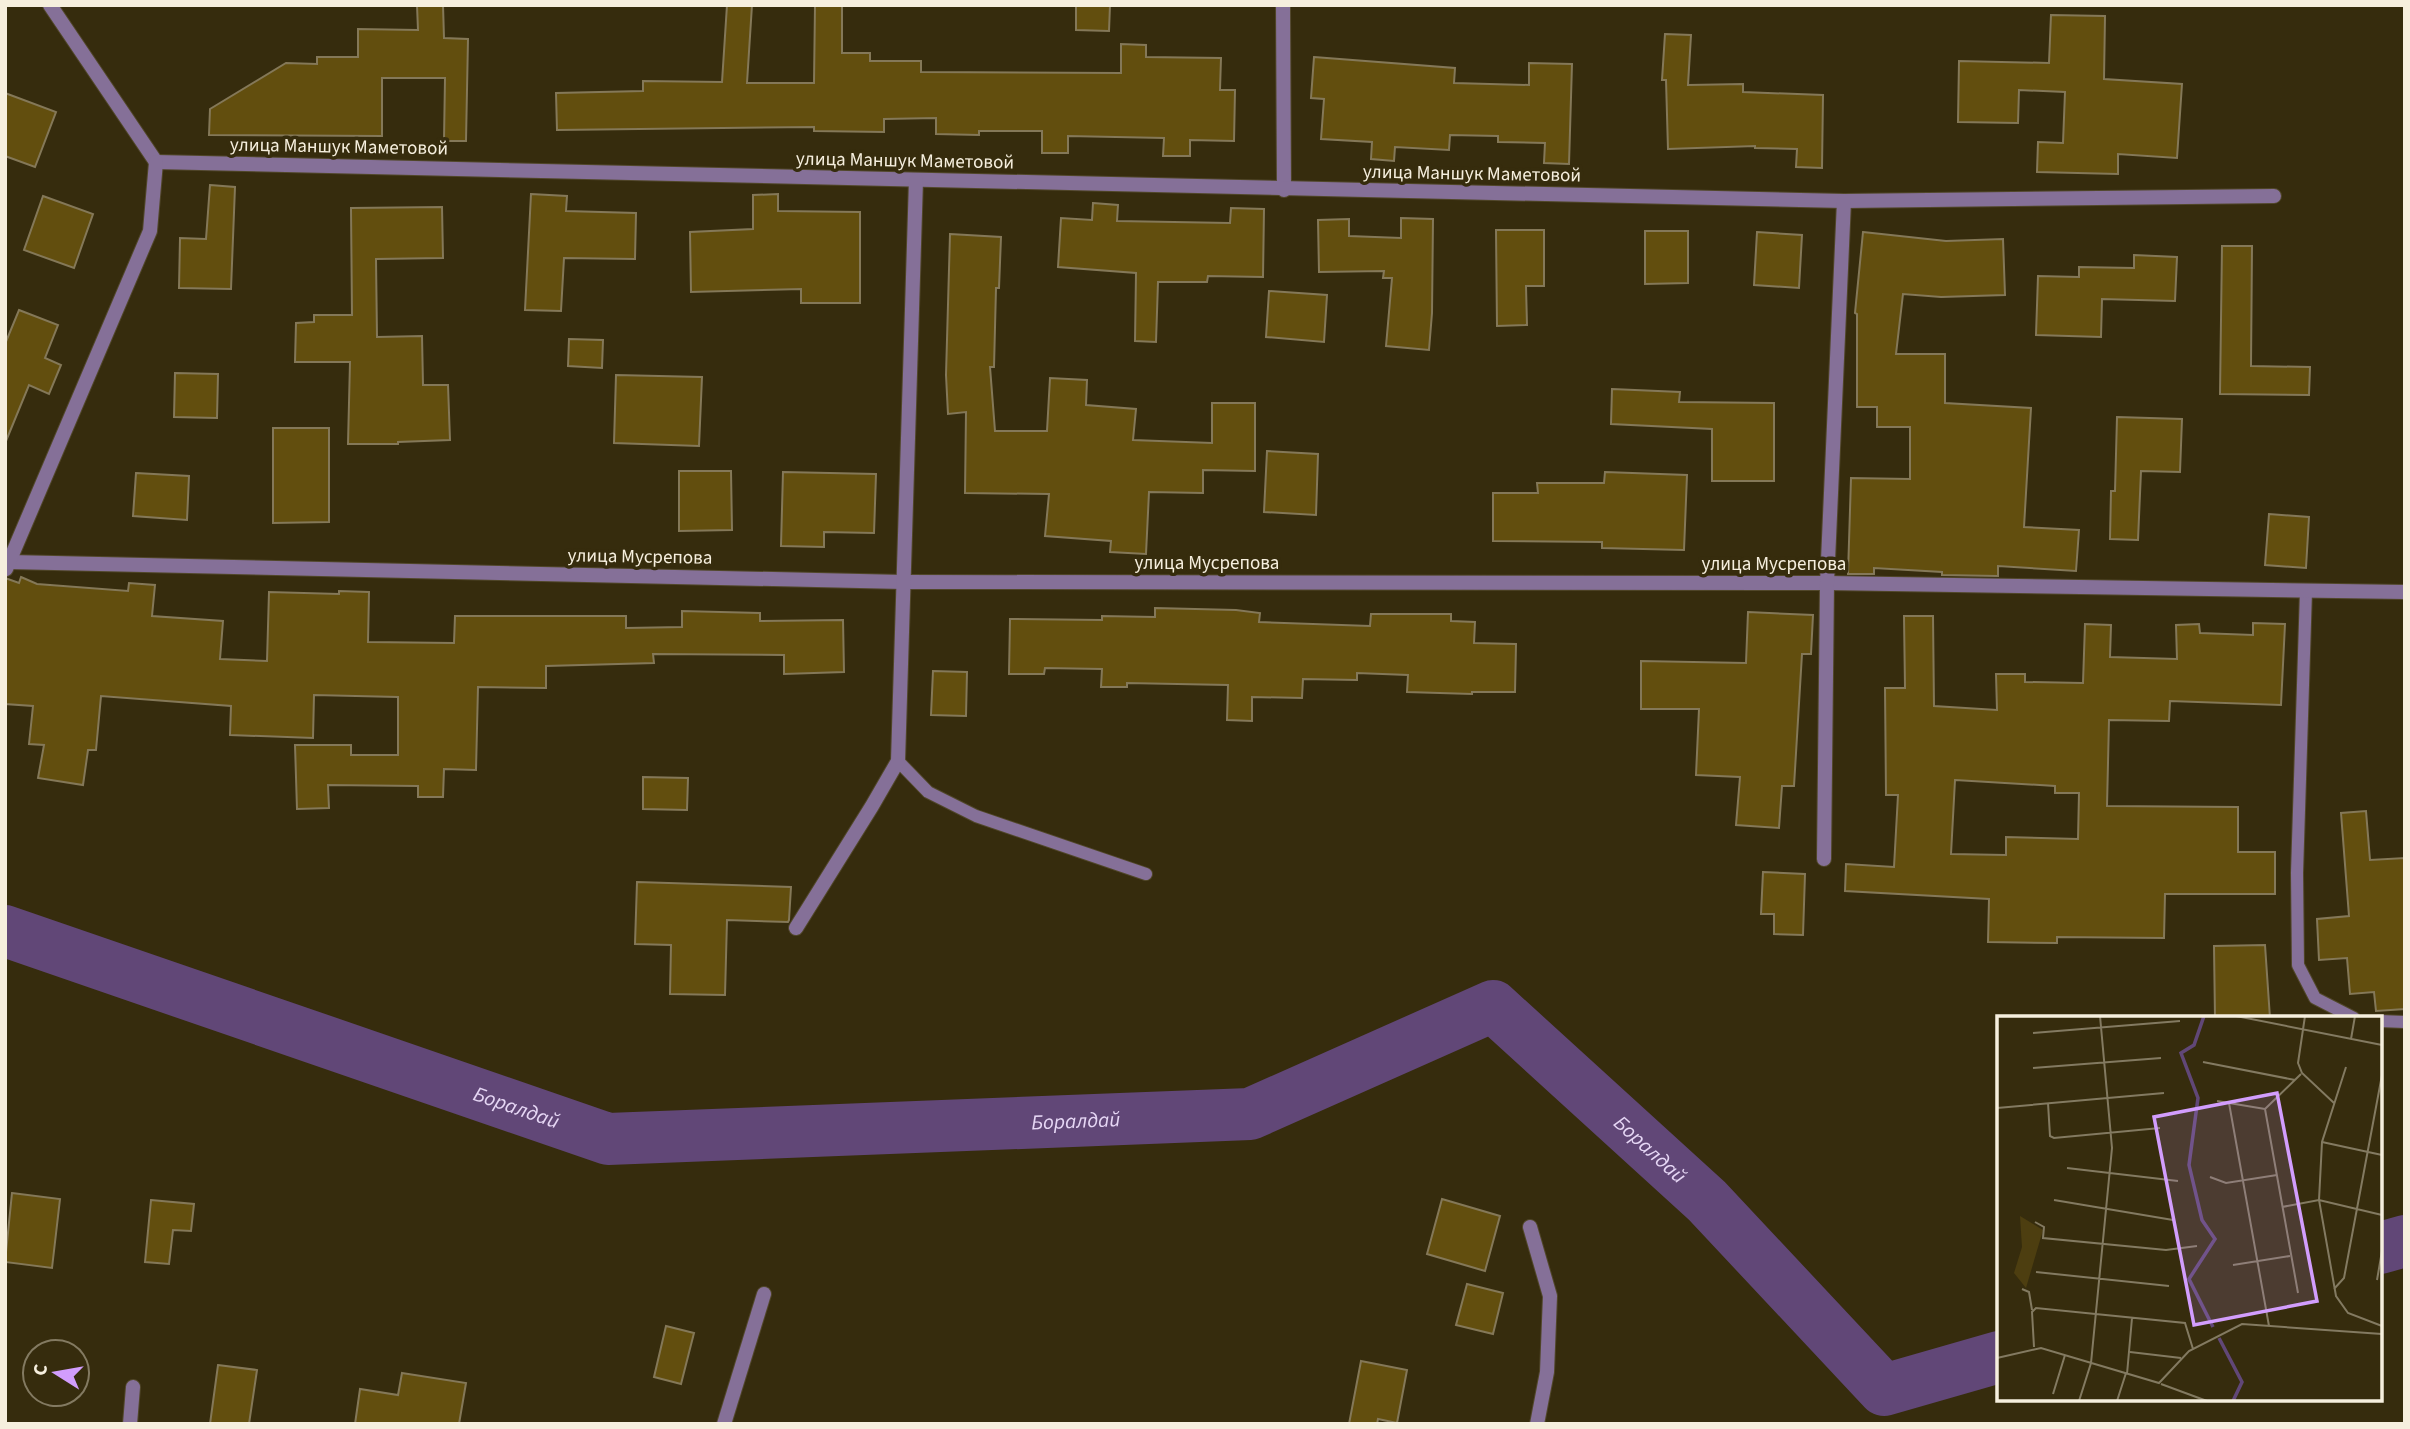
<svg xmlns="http://www.w3.org/2000/svg" width="2410" height="1429" viewBox="0 0 2410 1429" font-family="'Source Sans 3',sans-serif">
	<style>
		.lines { fill: none; stroke-linecap: round; stroke-linejoin: round }
		.river { stroke: #614777; stroke-width: 52 }
		.building { fill: #624e0e; stroke: #847858; stroke-width: 2; fill-rule: evenodd }
		.service-casing { stroke: #51472a; stroke-width: 14 }
		.minor-casing { stroke: #51472a; stroke-width: 16 }
		.service { stroke: #857098; stroke-width: 12 }
		.minor { stroke: #857098; stroke-width: 14 }
		.labels { text-anchor: middle; dominant-baseline: central; stroke-width: 7; stroke-linejoin: round; paint-order: stroke }
		.street-label { font-size: 19px; fill: #f6efde; stroke: #362c0d }
		.water-label { font-size: 21px; font-style: italic; fill: #e6d7f5; stroke: #362c0d }
		.inset-river { fill: none; stroke: #614777; stroke-width: 3.5 }
		.inset-road { fill: none; stroke: #837a61; stroke-width: 2 }
		.view { fill: #d29dfd; fill-opacity: 0.15; stroke: #d29dfd; stroke-width: 3.5 }
		.inset-edge { fill: none; stroke: #f6efde; stroke-width: 3.5 }
	</style>
	<rect width="100%" height="100%" fill="#362c0d"/>
	<g class="lines">
		<g class="river">
			<path id="s1" d="M 5,931 L 608,1139 L 1250,1114 L 1493,1006 L 1707,1201 L 1884,1390 L 1999,1357"/>
			<polyline points="2380,1248 2405,1241"/>
		</g>
	</g>
	<g class="building">
		<polygon points="417,5 443,5 444,38 468,39 466,141 444,141 445,78 382,78 382,136 209,135 210,109 286,63 317,64 317,57 358,57 358,29 418,30"/>
		<polygon points="727,5 752,5 747,83 814,83 815,5 842,5 842,53 870,53 870,61 921,61 921,72 1121,73 1121,44 1146,45 1146,57 1221,58 1220,90 1235,90 1234,141 1190,140 1190,156 1163,156 1164,138 1068,136 1068,153 1042,153 1042,131 979,131 979,135 936,134 936,118 884,119 884,132 814,131 814,127 557,130 556,93 643,91 643,81 722,82"/>
		<polygon points="1076,5 1110,5 1109,31 1076,30"/>
		<polygon points="2051,15 2105,16 2104,79 2182,84 2177,158 2118,154 2118,174 2037,172 2038,142 2063,143 2065,92 2019,90 2018,123 1958,122 1959,61 2049,63"/>
		<polygon points="1665,34 1691,35 1688,85 1743,84 1743,92 1823,95 1822,168 1796,167 1797,149 1755,148 1755,146 1668,149 1666,80 1662,80"/>
		<polygon points="1314,57 1455,68 1454,83 1529,85 1529,63 1572,64 1569,164 1544,163 1545,143 1498,142 1498,136 1450,135 1449,150 1395,147 1394,161 1371,159 1372,142 1321,139 1324,99 1311,98"/>
		<polygon points="5,93 56,112 35,167 5,156"/>
		<polygon points="210,185 235,187 231,289 179,288 180,238 206,239"/>
		<polygon points="531,194 567,196 566,211 636,213 635,259 564,258 561,311 525,310"/>
		<polygon points="778,194 778,211 860,212 860,303 801,303 801,289 691,292 690,232 753,229 753,195"/>
		<polygon points="43,196 93,214 74,268 24,250"/>
		<polygon points="1093,203 1118,205 1117,221 1230,223 1231,208 1264,209 1263,277 1208,276 1207,282 1158,282 1156,342 1135,341 1136,273 1058,267 1061,218 1092,220"/>
		<polygon points="442,207 443,258 376,259 377,337 422,336 423,385 448,385 450,440 398,442 398,444 348,444 350,362 295,362 296,323 314,322 314,315 352,315 351,208"/>
		<polygon points="1401,218 1433,219 1432,313 1429,350 1386,346 1392,278 1383,278 1384,271 1319,272 1318,220 1349,219 1349,236 1401,238"/>
		<polygon points="1496,230 1544,230 1544,286 1526,286 1527,325 1497,326"/>
		<polygon points="1645,231 1688,231 1688,283 1645,284"/>
		<polygon points="1757,232 1802,235 1799,288 1754,285"/>
		<polygon points="1863,232 1946,241 2003,239 2005,295 1941,297 1903,294 1896,354 1945,354 1945,403 2031,408 2024,527 2079,530 2076,571 1998,566 1998,576 1942,575 1942,572 1874,568 1874,574 1848,574 1851,478 1910,479 1910,427 1877,427 1877,407 1857,407 1857,314 1855,313"/>
		<polygon points="950,234 1001,237 999,288 996,288 994,367 990,367 995,431 1047,431 1050,378 1087,380 1086,405 1136,409 1133,440 1212,443 1212,403 1255,403 1255,471 1203,470 1203,493 1149,492 1146,554 1110,552 1111,541 1045,536 1049,494 965,493 966,412 948,414 946,375"/>
		<polygon points="2222,246 2252,246 2251,366 2310,367 2309,395 2220,394"/>
		<polygon points="2134,255 2177,257 2175,301 2102,299 2101,337 2036,335 2038,276 2079,277 2079,267 2134,268"/>
		<polygon points="1269,291 1327,295 1324,342 1266,337"/>
		<polygon points="19,310 58,325 45,358 61,365 49,394 29,385 6,441 5,344"/>
		<polygon points="569,339 603,340 602,368 568,366"/>
		<polygon points="175,373 218,374 217,418 174,417"/>
		<polygon points="616,375 702,377 699,446 614,443"/>
		<polygon points="1612,389 1680,392 1679,402 1774,403 1774,481 1712,481 1712,429 1611,424"/>
		<polygon points="2117,417 2182,419 2180,472 2141,471 2138,540 2110,539 2111,491 2115,491"/>
		<polygon points="273,428 329,428 329,522 273,523"/>
		<polygon points="1267,451 1318,454 1316,515 1264,512"/>
		<polygon points="679,471 731,471 732,530 679,531"/>
		<polygon points="783,472 876,474 874,533 824,532 824,547 781,546"/>
		<polygon points="1605,472 1687,475 1684,550 1602,548 1602,542 1493,541 1493,493 1538,493 1537,483 1604,483"/>
		<polygon points="136,473 189,476 187,520 133,516"/>
		<polygon points="2269,514 2309,517 2306,568 2265,565"/>
		<polygon points="21,577 37,584 128,591 129,583 155,585 152,616 223,621 220,659 267,661 269,592 339,594 339,591 369,592 368,642 454,643 455,616 626,616 626,628 682,627 682,611 760,613 760,621 843,620 844,672 784,674 784,655 653,654 654,663 546,666 546,688 478,687 476,770 444,769 443,797 418,797 418,786 328,785 329,808 297,809 295,745 351,745 351,755 398,755 398,697 314,695 313,738 230,735 231,706 101,696 96,750 88,750 83,785 38,778 44,745 29,744 33,706 5,704 5,578 19,583"/>
		<polygon points="1155,608 1236,610 1260,613 1259,622 1370,626 1371,614 1451,614 1451,621 1475,622 1474,643 1516,644 1515,692 1472,692 1472,694 1407,692 1408,675 1357,673 1357,680 1303,679 1302,698 1252,697 1252,721 1227,720 1228,685 1127,683 1127,687 1101,687 1102,669 1045,668 1044,674 1009,674 1010,619 1102,620 1102,616 1155,617"/>
		<polygon points="1748,612 1813,615 1811,654 1802,654 1794,786 1782,786 1779,828 1736,825 1740,777 1696,775 1699,709 1641,709 1641,661 1746,663"/>
		<path d="M 1904,616 L 1933,616 L 1934,706 L 1997,710 L 1996,674 L 2025,674 L 2025,682 L 2083,683 L 2085,624 L 2111,625 L 2110,657 L 2177,659 L 2176,625 L 2199,624 L 2200,633 L 2253,635 L 2253,623 L 2285,624 L 2281,705 L 2170,701 L 2169,721 L 2109,720 L 2107,806 L 2238,807 L 2238,852 L 2275,852 L 2275,894 L 2165,894 L 2164,938 L 2057,937 L 2057,943 L 1988,942 L 1989,899 L 1845,891 L 1846,864 L 1894,867 L 1898,795 L 1886,795 L 1885,688 L 1905,688 ZM 1955,780 L 2055,786 L 2055,793 L 2079,793 L 2078,839 L 2006,837 L 2006,855 L 1951,854 Z"/>
		<polygon points="933,671 967,672 966,716 931,715"/>
		<polygon points="643,777 688,778 687,810 643,809"/>
		<polygon points="2366,811 2370,860 2405,858 2405,1009 2376,1011 2374,992 2350,994 2347,958 2319,960 2317,919 2349,916 2341,813"/>
		<polygon points="1763,872 1805,874 1803,935 1774,934 1774,914 1761,914"/>
		<polygon points="637,882 791,887 789,920 788,922 727,920 725,995 670,994 671,945 635,944"/>
		<polygon points="2265,945 2270,1018 2215,1018 2214,946"/>
		<polygon points="12,1193 60,1199 52,1268 5,1262"/>
		<polygon points="1442,1199 1500,1216 1485,1271 1427,1254"/>
		<polygon points="151,1200 194,1204 191,1231 173,1230 169,1264 145,1262"/>
		<polygon points="1467,1284 1503,1293 1493,1334 1456,1325"/>
		<polygon points="666,1326 694,1333 681,1384 654,1377"/>
		<polygon points="1361,1361 1407,1370 1397,1423 1378,1419 1377,1424 1349,1424"/>
		<polygon points="218,1365 257,1370 249,1424 210,1424"/>
		<polygon points="402,1373 466,1383 459,1424 355,1424 360,1389 398,1395"/>
	</g>
	<g class="lines">
		<defs>
			<g id="service">
				<polyline points="2306,591 2297,873 2298,965 2315,998 2354,1018"/>
				<polyline points="898,761 928,792 976,816 1146,874"/>
				<polyline points="2380,1021 2405,1022"/>
			</g>
			<g id="minor">
				<polyline points="50,5 156,162"/>
				<polyline points="1283,5 1284,190"/>
				<polyline points="156,162 1844,201 2274,196"/>
				<polyline points="9,562 903,582 1827,583 2405,592"/>
				<polyline points="6,569 150,231 156,162"/>
				<polyline points="1824,859 1827,583 1844,201"/>
				<polyline points="796,928 872,806 898,761 916,180"/>
				<polyline points="1530,1227 1550,1296 1547,1372 1537,1424"/>
				<polyline points="130,1424 133,1387"/>
				<polyline points="724,1424 764,1294"/>
			</g>
		</defs>
		<use href="#service" class="service-casing"/>
		<use href="#minor" class="minor-casing"/>
		<use href="#service" class="service"/>
		<use href="#minor" class="minor"/>
	</g>
	<g class="labels">
		<g class="street-label">
			<text transform="translate(339 147) rotate(1)">улица Маншук Маметовой</text>
			<text transform="translate(905 161) rotate(1)">улица Маншук Маметовой</text>
			<text transform="translate(1472 174) rotate(1)">улица Маншук Маметовой</text>
			<text transform="translate(640 557) rotate(1)">улица Мусрепова</text>
			<text x="1207" y="563">улица Мусрепова</text>
			<text x="1774" y="564">улица Мусрепова</text>
		</g>
		<g class="water-label">
			<text stroke="none"><textPath href="#s1" startOffset="541">Боралдай</textPath></text>
			<text stroke="none"><textPath href="#s1" startOffset="1106">Боралдай</textPath></text>
			<text stroke="none"><textPath href="#s1" startOffset="1759">Боралдай</textPath></text>
		</g>
	</g>
	<g transform="translate(1997 1016)">
		<rect width="385" height="385" fill="#362c0d"/>
		<path d="M 23,200 L 46,214 L 29,272 L 17,257 L 25,231 Z" fill="#4d3e10"/>
		<path class="inset-river" d="M 207,0 L 197,29 L 184,37 L 201,82 L 192,149 L 205,204 L 218,223 L 192,263 L 216,311M 222,322 L 245,366 L 236,385"/>
		<path class="inset-road" d="M 239,0 L 385,29M 308,0 L 301,47 L 305,57 L 337,87M 36,17 L 183,5M 354,23 L 358,0M 206,46 L 298,64M 349,51 L 325,126 L 322,184 L 339,280 L 351,297 L 385,310M 36,52 L 164,42M 220,85 L 268,93M 51,87 L 53,120 L 57,122 L 163,112M 232,87 L 272,310M 0,92 L 167,77M 268,93 L 301,277M 268,93 L 304,58M 325,126 L 385,139M 70,152 L 181,165M 213,161 L 229,167 L 280,159M 57,184 L 176,204M 285,191 L 322,184 L 385,199M 38,206 L 47,211 L 46,222 L 169,234 L 200,230M 236,249 L 293,240M 39,256 L 172,270M 380,264 L 385,235M 25,273 L 32,276 L 35,294M 337,273 L 347,262 L 385,59M 37,331 L 35,296 L 39,292 L 188,307 L 196,333M 133,336 L 184,342M 0,342 L 44,332 L 162,367 L 192,335 L 245,308 L 385,318M 130,358 L 135,302M 164,368 L 210,385M 56,378 L 68,339M 82,385 L 94,347 L 115,132 L 103,0M 120,385 L 129,357"/>
		<path class="view" d="M 280,77 L 320,285 L 197,309 L 157,101 Z"/>
		<rect width="385" height="385" class="inset-edge"/>
	</g>
	<rect width="2410" height="1429" fill="none" stroke="#f6efde" stroke-width="14"/>
	<g transform="translate(56 1373) rotate(281)"><circle r="33" fill="#362c0d" stroke="#837a61" stroke-width="2"/>
	<path d="M0-5L12 26L0 18L-12 26Z" fill="#d29dfd"/>
	<text y="-10" font-size="19" font-weight="bold" text-anchor="middle" fill="#f6efde">С</text>
	</g>
</svg>
